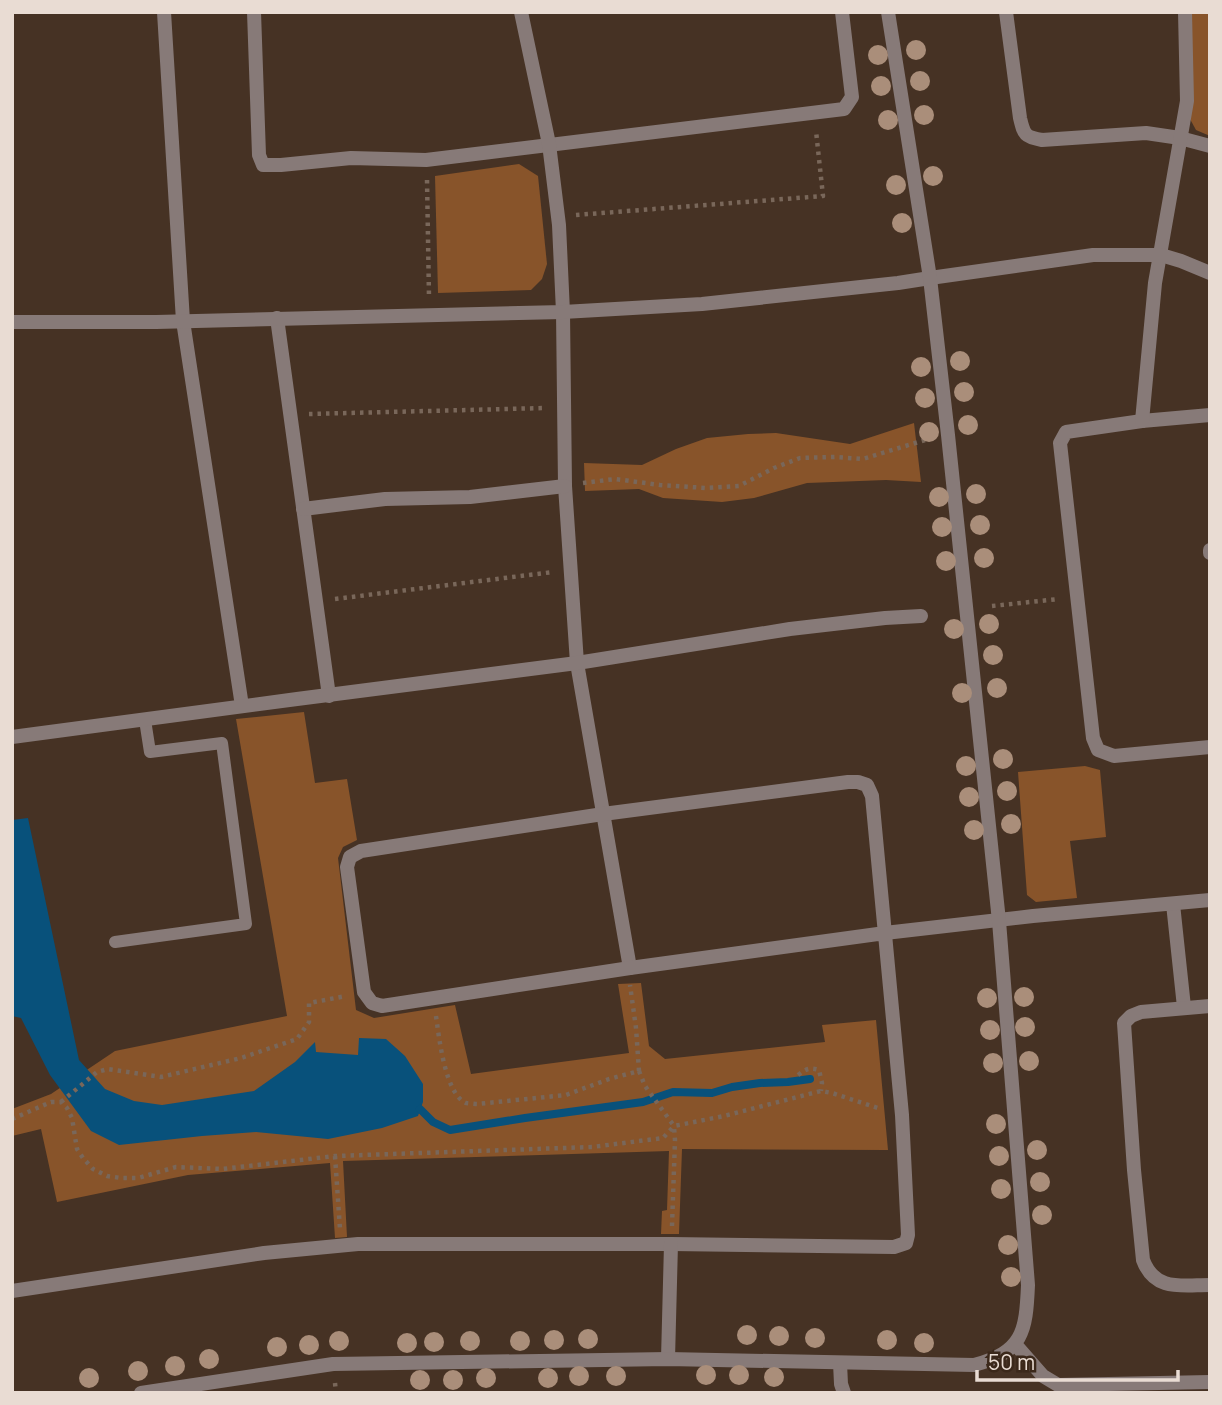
<svg xmlns="http://www.w3.org/2000/svg" width="1222" height="1405" viewBox="0 0 1222 1405" font-family="Manrope,sans-serif">
	<style>
		.green { fill: #88542a }
		.water { fill: #08517b }
		.lines { fill: none; stroke-linecap: round; stroke-linejoin: round }
		.stream { stroke: #08517b; stroke-width: 8 }
		.path { stroke: #79675a; stroke-width: 4.5; stroke-dasharray: 3.5 5; stroke-linecap: butt }
		.service { stroke: #877a78; stroke-width: 12 }
		.minor { stroke: #877a78; stroke-width: 14 }
		.tertiary { stroke: #877a78; stroke-width: 14 }
		.tree { fill: #aa8e7a }
	</style>
	<rect width="100%" height="100%" fill="#463224"/>
	<g class="green">
		<polygon points="1184,12 1210,12 1210,136 1196,130 1190,119"/>
		<polygon points="519,164 538,176 547,264 542,279 531,290 438,293 435,176"/>
		<polygon points="914,423 921,482 886,480 807,483 754,498 722,502 663,498 639,489 585,491 584,463 642,465 676,449 707,438 748,434 776,433 850,444"/>
		<polygon points="304,712 315,783 347,779 357,840 343,847 338,858 356,1010 374,1018 455,1005 471,1074 629,1053 618,984 641,983 649,1046 665,1059 825,1042 822,1025 876,1020 888,1150 682,1149 679,1234 661,1234 662,1211 667,1210 669,1151 343,1161 347,1237 335,1238 330,1163 188,1175 57,1202 41,1129 12,1136 12,1109 51,1094 115,1051 287,1016 236,719"/>
		<polygon points="1085,766 1100,770 1106,837 1070,841 1077,898 1036,902 1027,895 1018,772"/>
	</g>
	<polygon class="water" points="28,818 79,1060 105,1089 134,1101 162,1105 254,1091 295,1062 315,1042 316,1052 358,1055 359,1038 386,1039 405,1056 423,1084 423,1102 418,1116 382,1128 328,1139 256,1132 202,1136 119,1145 91,1131 50,1075 21,1018 12,1016 12,820"/>
	<g class="lines">
		<polyline class="stream" points="420,1109 433,1122 450,1130 525,1118 643,1102 673,1092 712,1093 732,1087 760,1083 788,1082 810,1079"/>
		<g class="path">
			<polyline points="427,180 429,297"/>
			<polyline points="576,215 823,196 816,131"/>
			<polyline points="309,414 546,408"/>
			<polyline points="583,483 615,479 660,485 706,488 739,486 774,468 800,458 835,457 863,459 925,440"/>
			<polyline points="335,599 553,572"/>
			<polyline points="992,606 1059,599"/>
			<path d="M 436,1016 C 439,1037 445,1094 466,1103 C 466,1103 476,1104 477,1104 L 566,1095 L 609,1079 L 639,1071 L 636,1028 L 630,985"/>
			<polyline points="639,1071 645,1086 674,1126 724,1116 821,1091 832,1093 881,1109"/>
			<path d="M 798,1075 C 806,1069 809,1067 819,1070 L 822,1083 L 821,1091"/>
			<polyline points="61,1102 97,1072 108,1069 161,1077 241,1058 297,1039 309,1022 309,1003 346,996"/>
			<polyline points="12,1119 51,1102 61,1102 67,1108 72,1118 77,1149 83,1158 93,1169 107,1176 121,1178 138,1178 176,1167 222,1169 335,1156 592,1147 663,1138 674,1126"/>
			<polyline points="335,1156 340,1229"/>
			<polyline points="672,1226 675,1140 674,1127"/>
			<polyline points="335,1383 336,1393"/>
		</g>
		<polyline class="service" points="115,942 246,924 222,743 150,752 145,720"/>
		<g class="minor">
			<polyline points="164,12 183,321 242,706"/>
			<polyline points="254,12 259,155 263,165 281,165 351,158 426,160 844,109 852,97 842,12"/>
			<polyline points="521,12 549,144 559,225 563,312 565,486 577,663 630,968"/>
			<path d="M 1006,12 L 1020,118 C 1024,135 1025,137 1042,140 L 1146,133 L 1180,138 L 1210,146"/>
			<polyline points="277,318 329,696"/>
			<polyline points="12,322 156,322 563,312 702,304 898,283 930,278"/>
			<polyline points="1210,415 1142,421 1066,432 1060,443 1093,738 1098,750 1114,756 1210,747"/>
			<polyline points="1142,421 1155,283 1187,101 1185,12"/>
			<polyline points="303,509 385,499 470,497 565,486"/>
			<polyline points="1210,550 1210,553"/>
			<polyline points="12,737 297,699 577,663 790,629 885,618 921,616"/>
			<polyline points="1173,904 1184,1007"/>
			<path d="M 1210,1006 L 1141,1012 L 1131,1016 L 1124,1023 L 1134,1170 L 1143,1260 C 1155,1292 1182,1285 1210,1285"/>
			<polyline points="12,1291 264,1253 358,1244 671,1244 894,1247 906,1243 908,1235 902,1115 872,796 867,785 858,782 848,782 603,814 361,851 350,857 347,867 364,992 372,1003 382,1006 630,968 885,933 1033,916 1210,900"/>
			<polyline points="1015,1344 1043,1376 1058,1385 1210,1382"/>
			<polyline points="668,1359 671,1244"/>
			<polyline points="840,1363 841,1384 844,1393"/>
		</g>
		<g class="tertiary">
			<polyline points="930,278 1093,255 1161,255 1181,261 1210,273"/>
			<path d="M 141,1393 L 333,1364 L 668,1359 L 974,1365 C 1023,1352 1026,1332 1028,1285 L 999,921 L 948,435 L 930,278 L 888,12"/>
		</g>
	</g>
	<g class="tree">
		<circle cx="916" cy="50" r="10"/>
		<circle cx="878" cy="55" r="10"/>
		<circle cx="920" cy="81" r="10"/>
		<circle cx="881" cy="86" r="10"/>
		<circle cx="924" cy="115" r="10"/>
		<circle cx="888" cy="120" r="10"/>
		<circle cx="933" cy="176" r="10"/>
		<circle cx="896" cy="185" r="10"/>
		<circle cx="902" cy="223" r="10"/>
		<circle cx="960" cy="361" r="10"/>
		<circle cx="921" cy="367" r="10"/>
		<circle cx="964" cy="392" r="10"/>
		<circle cx="925" cy="398" r="10"/>
		<circle cx="968" cy="425" r="10"/>
		<circle cx="929" cy="432" r="10"/>
		<circle cx="976" cy="494" r="10"/>
		<circle cx="939" cy="497" r="10"/>
		<circle cx="980" cy="525" r="10"/>
		<circle cx="942" cy="527" r="10"/>
		<circle cx="984" cy="558" r="10"/>
		<circle cx="946" cy="561" r="10"/>
		<circle cx="989" cy="624" r="10"/>
		<circle cx="954" cy="629" r="10"/>
		<circle cx="993" cy="655" r="10"/>
		<circle cx="997" cy="688" r="10"/>
		<circle cx="962" cy="693" r="10"/>
		<circle cx="1003" cy="759" r="10"/>
		<circle cx="966" cy="766" r="10"/>
		<circle cx="1007" cy="791" r="10"/>
		<circle cx="969" cy="797" r="10"/>
		<circle cx="1011" cy="824" r="10"/>
		<circle cx="974" cy="830" r="10"/>
		<circle cx="1024" cy="997" r="10"/>
		<circle cx="987" cy="998" r="10"/>
		<circle cx="1025" cy="1027" r="10"/>
		<circle cx="990" cy="1030" r="10"/>
		<circle cx="1029" cy="1061" r="10"/>
		<circle cx="993" cy="1063" r="10"/>
		<circle cx="996" cy="1124" r="10"/>
		<circle cx="1037" cy="1150" r="10"/>
		<circle cx="999" cy="1156" r="10"/>
		<circle cx="1040" cy="1182" r="10"/>
		<circle cx="1001" cy="1189" r="10"/>
		<circle cx="1042" cy="1215" r="10"/>
		<circle cx="1008" cy="1245" r="10"/>
		<circle cx="1011" cy="1277" r="10"/>
		<circle cx="747" cy="1335" r="10"/>
		<circle cx="779" cy="1336" r="10"/>
		<circle cx="815" cy="1338" r="10"/>
		<circle cx="588" cy="1339" r="10"/>
		<circle cx="554" cy="1340" r="10"/>
		<circle cx="887" cy="1340" r="10"/>
		<circle cx="339" cy="1341" r="10"/>
		<circle cx="470" cy="1341" r="10"/>
		<circle cx="520" cy="1341" r="10"/>
		<circle cx="434" cy="1342" r="10"/>
		<circle cx="407" cy="1343" r="10"/>
		<circle cx="924" cy="1343" r="10"/>
		<circle cx="309" cy="1345" r="10"/>
		<circle cx="277" cy="1347" r="10"/>
		<circle cx="209" cy="1359" r="10"/>
		<circle cx="175" cy="1366" r="10"/>
		<circle cx="138" cy="1371" r="10"/>
		<circle cx="706" cy="1375" r="10"/>
		<circle cx="739" cy="1375" r="10"/>
		<circle cx="579" cy="1376" r="10"/>
		<circle cx="616" cy="1376" r="10"/>
		<circle cx="774" cy="1377" r="10"/>
		<circle cx="89" cy="1378" r="10"/>
		<circle cx="486" cy="1378" r="10"/>
		<circle cx="548" cy="1378" r="10"/>
		<circle cx="420" cy="1380" r="10"/>
		<circle cx="453" cy="1380" r="10"/>
	</g>
	<rect width="1222" height="1405" fill="none" stroke="#e9dcd3" stroke-width="28"/>
	<path d="M977 1370v10h201v-10" fill="none" stroke="#e9dcd3" stroke-width="3.5"/>
	<text x="988" y="1370" font-size="21" fill="#e9dcd3" stroke="#3b281a" stroke-width="5" paint-order="stroke">50 m</text>
</svg>
